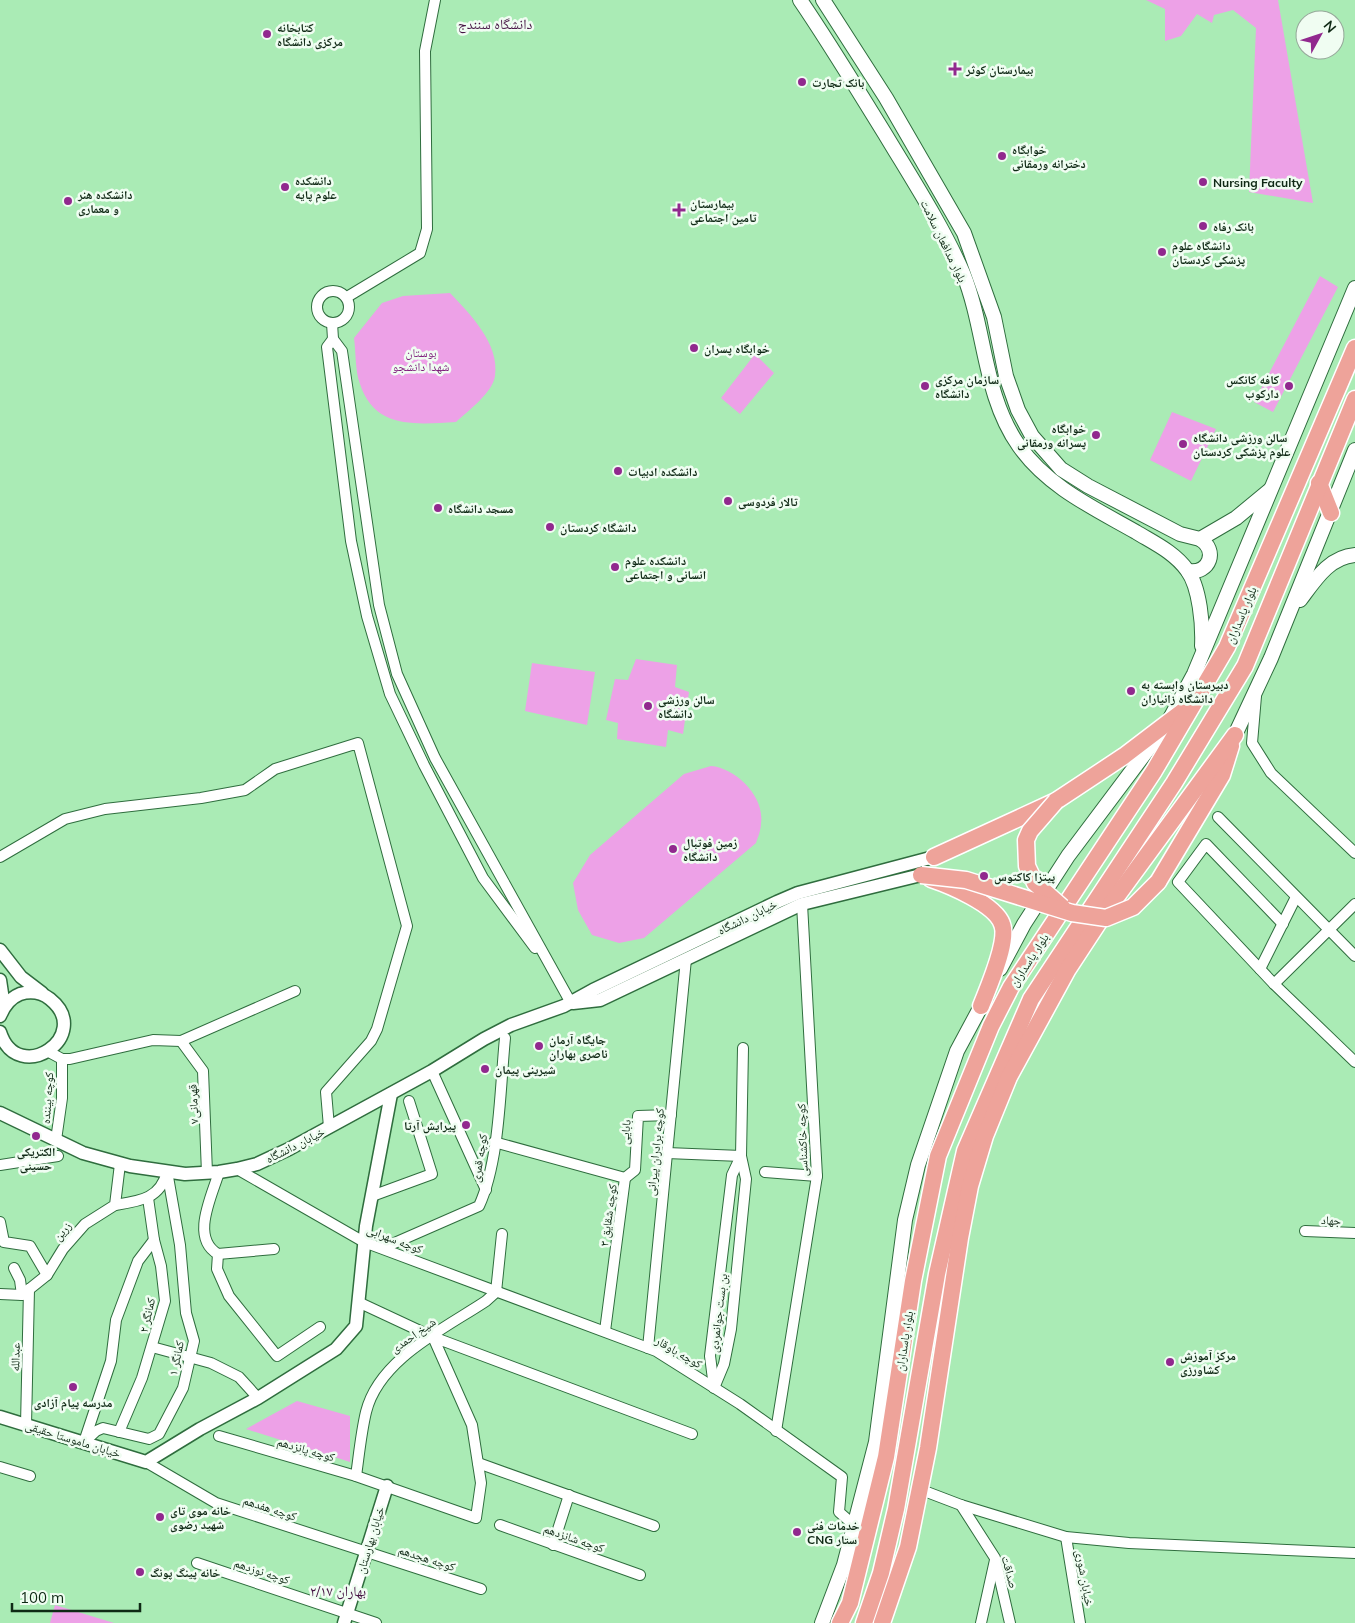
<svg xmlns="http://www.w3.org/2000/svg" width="1355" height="1623" viewBox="0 0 1355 1623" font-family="Mulish,'Noto Naskh Arabic',sans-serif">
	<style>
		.green { fill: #eda1e7 }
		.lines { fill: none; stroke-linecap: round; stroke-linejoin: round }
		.minor-casing { stroke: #2f6d3e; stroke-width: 12 }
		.tertiary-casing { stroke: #2f6d3e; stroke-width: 15 }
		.secondary-casing { stroke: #2f6d3e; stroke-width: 16 }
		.primary-casing { stroke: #fff; stroke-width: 19 }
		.minor { stroke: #fff; stroke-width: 10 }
		.tertiary { stroke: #fff; stroke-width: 12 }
		.secondary { stroke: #fff; stroke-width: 14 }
		.primary { stroke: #eea39a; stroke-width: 16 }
		.primary-bridge-casing { stroke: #fff; stroke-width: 19; stroke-linecap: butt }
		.primary-bridge { stroke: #eea39a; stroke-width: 16 }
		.poi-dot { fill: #91298e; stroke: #f0fdf2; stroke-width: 2 }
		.labels { text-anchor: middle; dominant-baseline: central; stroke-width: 5; stroke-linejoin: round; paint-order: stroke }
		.poi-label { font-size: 12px; font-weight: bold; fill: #0f2915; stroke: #f0fdf2; text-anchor: start }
		.street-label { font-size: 12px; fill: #0f2915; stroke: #f0fdf2 }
		.park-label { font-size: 12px; fill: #7e1e7b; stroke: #f0fdf2 }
		.neighbourhood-label { font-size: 14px; fill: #461444; stroke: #f0fdf2 }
	</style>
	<rect width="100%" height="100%" fill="#aaebb5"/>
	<g class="green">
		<polygon points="1146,0 1278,0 1313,203 1249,192 1256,28 1233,10 1214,15 1212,23 1197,14 1181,36 1165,41 1165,9"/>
		<polygon points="1320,276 1338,287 1273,412 1254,402"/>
		<path d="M 450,293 C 470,314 500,344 495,376 C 493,392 468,411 456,422 C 417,424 375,430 360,384 C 355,371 356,352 354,338 L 382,303 L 403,296 Z"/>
		<polygon points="755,354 774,373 740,414 721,398"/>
		<polygon points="1172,412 1216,429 1191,481 1150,460"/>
		<polygon points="636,659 677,665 675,687 689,692 683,734 668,730 666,747 617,739 618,723 606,720 615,679 628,680"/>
		<polygon points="532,663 595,672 587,725 525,711"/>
		<path d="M 711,766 C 736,768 765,797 761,823 C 761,830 758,837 756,843 L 644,938 L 619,943 L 592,935 L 578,910 L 573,883 L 590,855 L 684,774 Z"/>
		<polygon points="297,1401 350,1416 350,1462 246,1429"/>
		<polygon points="55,1605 114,1623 50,1623"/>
	</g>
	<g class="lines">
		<defs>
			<g id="minor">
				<circle cx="333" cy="307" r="16"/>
				<polyline points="347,297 420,253 427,229 425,51 435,0"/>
				<polyline points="332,323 333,339 342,351 379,605 397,674 435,758 571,1003"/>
				<polyline points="333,339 327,347 351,541 367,616 390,694 424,765 483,878 535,948"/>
				<polyline points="1256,696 1252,743 1271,773 1355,853"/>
				<polyline points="1218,817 1355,956"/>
				<polyline points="0,857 65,819 105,809 201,798 245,790 275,769 358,743 407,926 377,1029 371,1041 326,1092 329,1127"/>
				<polyline points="1283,924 1206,844 1178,882 1274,984 1355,1062"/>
				<polyline points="1260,969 1296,897"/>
				<polyline points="1274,984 1355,904"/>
				<polyline points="181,1041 203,1071 207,1173"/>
				<polyline points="49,1052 62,1059 70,1059 153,1040 181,1041 295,991"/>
				<polyline points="432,1071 486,1190"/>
				<polyline points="56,1140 62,1098 62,1059"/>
				<polyline points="494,1142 625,1178 605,1331"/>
				<polyline points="667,1153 741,1156"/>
				<polyline points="0,1165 58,1156"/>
				<polyline points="237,1169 364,1242 656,1351 740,1404 842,1477 839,1512 855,1526"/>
				<polyline points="765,1172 817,1176"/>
				<polyline points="625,1178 635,1170 638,1116 671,1115"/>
				<polyline points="372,1196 432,1174 409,1101"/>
				<path d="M 115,1205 C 140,1201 160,1199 167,1172"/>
				<polyline points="0,1222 4,1242 30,1246 47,1275"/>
				<polyline points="1305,1231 1355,1233"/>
				<path d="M 383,1248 L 479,1206 C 500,1160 500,1088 505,1038"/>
				<polyline points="218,1254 217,1269 229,1296 277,1356 320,1327"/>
				<path d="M 218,1254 C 190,1238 212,1196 219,1172"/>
				<polyline points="218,1254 274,1249"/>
				<polyline points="14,1268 20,1280 22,1295"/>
				<polyline points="496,1292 502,1234"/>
				<polyline points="0,1294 22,1295 47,1275 63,1249 85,1224 115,1205 120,1164"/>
				<polyline points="358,1302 433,1337"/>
				<polyline points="152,1347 211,1363 239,1377 258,1398"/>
				<polyline points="648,1348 686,959"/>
				<polyline points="714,1387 710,1356 732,1175 741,1156"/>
				<polyline points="714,1388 724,1364 731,1329 746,1179 741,1156 743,1048"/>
				<polyline points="26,1425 29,1289"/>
				<polyline points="776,1431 817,1176 802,904"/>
				<polyline points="119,1432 142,1378 165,1301 161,1266 154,1240 148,1198"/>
				<polyline points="219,1436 356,1476 476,1518 481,1483 472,1425 433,1337 692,1434"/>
				<polyline points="85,1439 111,1361 116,1320 138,1261 154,1240"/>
				<polyline points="84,1442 96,1431 103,1428 149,1439 159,1434 183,1388 194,1341 186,1313 180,1245 167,1171"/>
				<polyline points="146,1462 216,1503 481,1589"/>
				<polyline points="478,1463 654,1526"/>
				<polyline points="0,1467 30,1476"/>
				<path d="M 356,1476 C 359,1455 361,1433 366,1412 C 379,1359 444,1329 486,1301 L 496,1292"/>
				<polyline points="919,1489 961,1505 1066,1537 1129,1543 1355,1553"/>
				<polyline points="961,1505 995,1558 1010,1623"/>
				<polyline points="500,1525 640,1575"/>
				<polyline points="1066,1537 1080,1623"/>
				<polyline points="553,1545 569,1495"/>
				<polyline points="197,1563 376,1623"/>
				<polyline points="981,1623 995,1560"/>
			</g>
			<g id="tertiary">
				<polyline points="0,950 21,977 42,993"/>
				<polyline points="0,980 4,1007"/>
				<polyline points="573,1003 600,1000 802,904 921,875"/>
				<path d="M 0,1016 C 4,1006 10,998 20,994 C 30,991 41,992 50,999 C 95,1035 18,1088 0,1032"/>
				<polyline points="0,1113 83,1153 130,1166 185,1174 219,1172 237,1169 257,1164 289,1149 432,1071 484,1039 511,1025 564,1006 593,990 777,902 798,893 934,857"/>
				<polyline points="0,1417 146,1462 200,1429 258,1398 336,1349 356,1326 366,1226 391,1094"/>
				<polyline points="344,1623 387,1486"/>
			</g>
			<g id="secondary">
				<path d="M 800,0 C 830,44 857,89 885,134 C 912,179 942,225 963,273 C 986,330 983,395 1019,446 C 1048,487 1094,508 1136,532 C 1154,543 1174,552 1187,570 C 1200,587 1203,626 1202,646"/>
				<polyline points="823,0 886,98 964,233 994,317 1006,376 1018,410 1032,436 1061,469 1088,486 1180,534 1200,539 1236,518 1270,490"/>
				<path d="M 1188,571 C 1210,574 1218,550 1200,539"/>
				<path d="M 1300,600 C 1315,580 1329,557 1355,555"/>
				<polyline points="1235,735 1271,658 1355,450"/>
				<polyline points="1000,969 1024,924 1068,856 1167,724 1194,674 1355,288"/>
				<polyline points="822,1623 844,1565 876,1442 905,1220 918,1165 957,1051 986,997"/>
			</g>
			<g id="primary">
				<polyline points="1319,483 1331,513"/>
				<polyline points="934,857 1056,801 1124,756 1187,708"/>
				<path d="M 931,879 C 949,885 995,904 1002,924 C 1009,941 988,988 981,1006"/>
				<polyline points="1158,882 1222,775 1231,746"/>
				<polyline points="840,1623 850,1603 886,1457 913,1281 938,1156 991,1026 1011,987 1154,771 1227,647 1355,348"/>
				<polyline points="864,1623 881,1573 896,1509 937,1274 965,1151 1031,999 1174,783 1245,666 1355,399"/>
				<polyline points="882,1623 908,1547 928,1448 960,1238 970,1186 985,1136 1009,1077 1068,969 1106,911 1235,735"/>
			</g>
		</defs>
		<use href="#minor" class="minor-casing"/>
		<use href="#tertiary" class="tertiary-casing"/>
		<use href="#secondary" class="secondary-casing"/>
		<use href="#primary" class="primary-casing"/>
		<use href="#minor" class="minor"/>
		<use href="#tertiary" class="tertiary"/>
		<use href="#secondary" class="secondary"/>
		<use href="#primary" class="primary"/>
		<defs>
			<g id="primary-bridge">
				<polyline points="1056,801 1030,831 1026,840 1027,866 1035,883 1062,907"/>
				<polyline points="921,875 966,880 1072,913 1106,918 1133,907 1158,882"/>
			</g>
		</defs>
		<use href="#primary-bridge" class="primary-bridge-casing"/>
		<use href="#primary-bridge" class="primary-bridge"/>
	</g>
	<g class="poi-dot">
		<circle cx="267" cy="34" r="5"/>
		<path d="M952.5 61.5h5v5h5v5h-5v5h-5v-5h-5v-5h5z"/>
		<circle cx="802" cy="82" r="5"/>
		<circle cx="1002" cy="156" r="5"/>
		<circle cx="1203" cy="182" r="5"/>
		<circle cx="285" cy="187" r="5"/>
		<circle cx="68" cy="201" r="5"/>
		<path d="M676.5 202.5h5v5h5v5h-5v5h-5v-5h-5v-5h5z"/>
		<circle cx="1203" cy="226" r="5"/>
		<circle cx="1162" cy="252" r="5"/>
		<circle cx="694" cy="348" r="5"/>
		<circle cx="925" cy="386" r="5"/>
		<circle cx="1289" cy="386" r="5"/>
		<circle cx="1096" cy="435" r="5"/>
		<circle cx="1183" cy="444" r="5"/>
		<circle cx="618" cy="471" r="5"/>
		<circle cx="728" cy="501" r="5"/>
		<circle cx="438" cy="508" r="5"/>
		<circle cx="550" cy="527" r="5"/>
		<circle cx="615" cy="567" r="5"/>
		<circle cx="1131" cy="691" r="5"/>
		<circle cx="648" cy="706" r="5"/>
		<circle cx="673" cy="849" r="5"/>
		<circle cx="984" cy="876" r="5"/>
		<circle cx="539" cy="1046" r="5"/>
		<circle cx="485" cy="1069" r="5"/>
		<circle cx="466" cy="1125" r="5"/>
		<circle cx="36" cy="1136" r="5"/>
		<circle cx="1170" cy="1362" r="5"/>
		<circle cx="73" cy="1387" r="5"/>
		<circle cx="160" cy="1517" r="5"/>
		<circle cx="797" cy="1532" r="5"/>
		<circle cx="140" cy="1572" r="5"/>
	</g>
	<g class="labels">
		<g class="poi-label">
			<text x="277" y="27">کتابخانه<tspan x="277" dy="14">مرکزی دانشگاه</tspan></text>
			<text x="966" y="69">بیمارستان کوثر</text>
			<text x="812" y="82">بانک تجارت</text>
			<text x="1012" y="149">خوابگاه<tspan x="1012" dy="14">دخترانه ورمقانی</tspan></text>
			<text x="295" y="180">دانشکده<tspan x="295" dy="14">علوم پایه</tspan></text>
			<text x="1213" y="182">Nursing Faculty</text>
			<text x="78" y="194">دانشکده هنر<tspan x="78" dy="14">و معماری</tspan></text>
			<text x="690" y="203">بیمارستان<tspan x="690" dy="14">تامین اجتماعی</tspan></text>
			<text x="1213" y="226">بانک رفاه</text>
			<text x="1172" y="245">دانشگاه علوم<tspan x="1172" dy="14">پزشکی کردستان</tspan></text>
			<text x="704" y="348">خوابگاه پسران</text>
			<text x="935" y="379">سازمان مرکزی<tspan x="935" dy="14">دانشگاه</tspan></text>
			<text x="1279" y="379" text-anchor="end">کافه کانکس<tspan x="1279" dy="14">دارکوب</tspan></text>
			<text x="1086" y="428" text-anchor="end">خوابگاه<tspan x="1086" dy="14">پسرانه ورمقانی</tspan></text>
			<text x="1193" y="437">سالن ورزشی دانشگاه<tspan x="1193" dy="14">علوم پزشکی کردستان</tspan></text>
			<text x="628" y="471">دانشکده ادبیات</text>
			<text x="738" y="501">تالار فردوسی</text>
			<text x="448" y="508">مسجد دانشگاه</text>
			<text x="560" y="527">دانشگاه کردستان</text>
			<text x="625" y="560">دانشکده علوم<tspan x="625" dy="14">انسانی و اجتماعی</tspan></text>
			<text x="1141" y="684">دبیرستان وابسته به<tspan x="1141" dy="14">دانشگاه زانیاران</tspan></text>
			<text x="658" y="699">سالن ورزشی<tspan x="658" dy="14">دانشگاه</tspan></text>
			<text x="683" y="842">زمین فوتبال<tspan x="683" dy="14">دانشگاه</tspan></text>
			<text x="994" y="876">پیتزا کاکتوس</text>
			<text x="549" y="1039">جایگاه آرمان<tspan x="549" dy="14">ناصری بهاران</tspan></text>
			<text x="495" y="1069">شیرینی پیمان</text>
			<text x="456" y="1125" text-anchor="end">پیرایش آرتا</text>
			<text x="36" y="1151" text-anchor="middle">الکتریکی<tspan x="36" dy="14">حسینی</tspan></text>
			<text x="1180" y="1355">مرکز آموزش<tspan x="1180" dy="14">کشاورزی</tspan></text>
			<text x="73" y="1402" text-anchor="middle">مدرسه پیام آزادی</text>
			<text x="170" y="1510">خانه موی تای<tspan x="170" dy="14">شهید رضوی</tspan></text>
			<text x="807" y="1525">خدمات فنی‌<tspan x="807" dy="14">CNG ستار</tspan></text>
			<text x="150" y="1572">خانه پینگ پونگ</text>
		</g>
		<g class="street-label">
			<text transform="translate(944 241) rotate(64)">بلوار مدافعان سلامت</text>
			<text transform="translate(1241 615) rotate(-67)">بلوار پاسداران</text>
			<text transform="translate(747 917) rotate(-26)">خیابان دانشگاه</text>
			<text transform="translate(1029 960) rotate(-57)">بلوار پاسداران</text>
			<text transform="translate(47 1098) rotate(-86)">کوچه بیننده</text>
			<text transform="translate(193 1104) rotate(-93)">قهرمانی۷</text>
			<text transform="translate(625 1132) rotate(-84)">بابایی</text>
			<text transform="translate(802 1140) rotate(-92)">کوچه خاکشناسی</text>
			<text transform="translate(295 1145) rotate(-27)">خیابان دانشگاه</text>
			<text transform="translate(655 1152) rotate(-84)">کوچه برادران پیرانی</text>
			<text transform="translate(479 1158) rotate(-81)">کوچه قمری</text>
			<text transform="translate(608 1215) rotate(-82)">کوچه شقایق ۳</text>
			<text transform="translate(1331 1220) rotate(3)">جهاد</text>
			<text transform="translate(62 1231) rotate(-50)">زرین</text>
			<text transform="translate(395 1239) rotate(21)">کوچه سهرابی</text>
			<text transform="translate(718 1313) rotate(-83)">بن بست جوانمردی</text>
			<text transform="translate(147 1315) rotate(-77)">کمانگر ۲</text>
			<text transform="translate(413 1335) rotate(-35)">شیخ احمدی</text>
			<text transform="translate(904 1341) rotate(-81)">بلوار پاسداران</text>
			<text transform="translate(679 1352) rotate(30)">کوچه باوقار</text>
			<text transform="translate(15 1357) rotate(-89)">عبدالله</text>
			<text transform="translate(176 1358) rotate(-78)">کمانگر ۱</text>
			<text transform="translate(73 1439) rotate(17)">خیابان ماموستا حقیقی</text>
			<text transform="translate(306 1449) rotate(16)">کوچه پانزدهم</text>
			<text transform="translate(270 1508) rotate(18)">کوچه هفدهم</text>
			<text transform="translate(574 1538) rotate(19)">کوچه شانزدهم</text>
			<text transform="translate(370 1540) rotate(-73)">خیابان بهارستان</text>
			<text transform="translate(427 1558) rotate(18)">کوچه هجدهم</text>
			<text transform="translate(262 1571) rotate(18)">کوچه نوزدهم</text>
			<text transform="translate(1010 1572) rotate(75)">صداقت</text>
			<text transform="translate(1085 1578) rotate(80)">خیابان شوری</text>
		</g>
		<g class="park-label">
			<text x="421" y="352">بوستان<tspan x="421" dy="14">شهدا دانشجو</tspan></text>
		</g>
		<g class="neighbourhood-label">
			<text x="495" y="24">دانشگاه سنندج</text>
			<text x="338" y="1591">۲/۱۷ بهاران</text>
		</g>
	</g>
	<g transform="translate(1320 35) rotate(50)"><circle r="24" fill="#f0fdf2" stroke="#96a89a"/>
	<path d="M0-4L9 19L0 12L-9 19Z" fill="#91298e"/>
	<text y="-8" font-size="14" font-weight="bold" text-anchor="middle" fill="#0f2915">N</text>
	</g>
	<path d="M12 1603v8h128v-8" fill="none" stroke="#0f2915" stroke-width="2.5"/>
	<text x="20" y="1603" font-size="15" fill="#0f2915" stroke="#f0fdf2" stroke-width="4" paint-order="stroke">100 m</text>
</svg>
